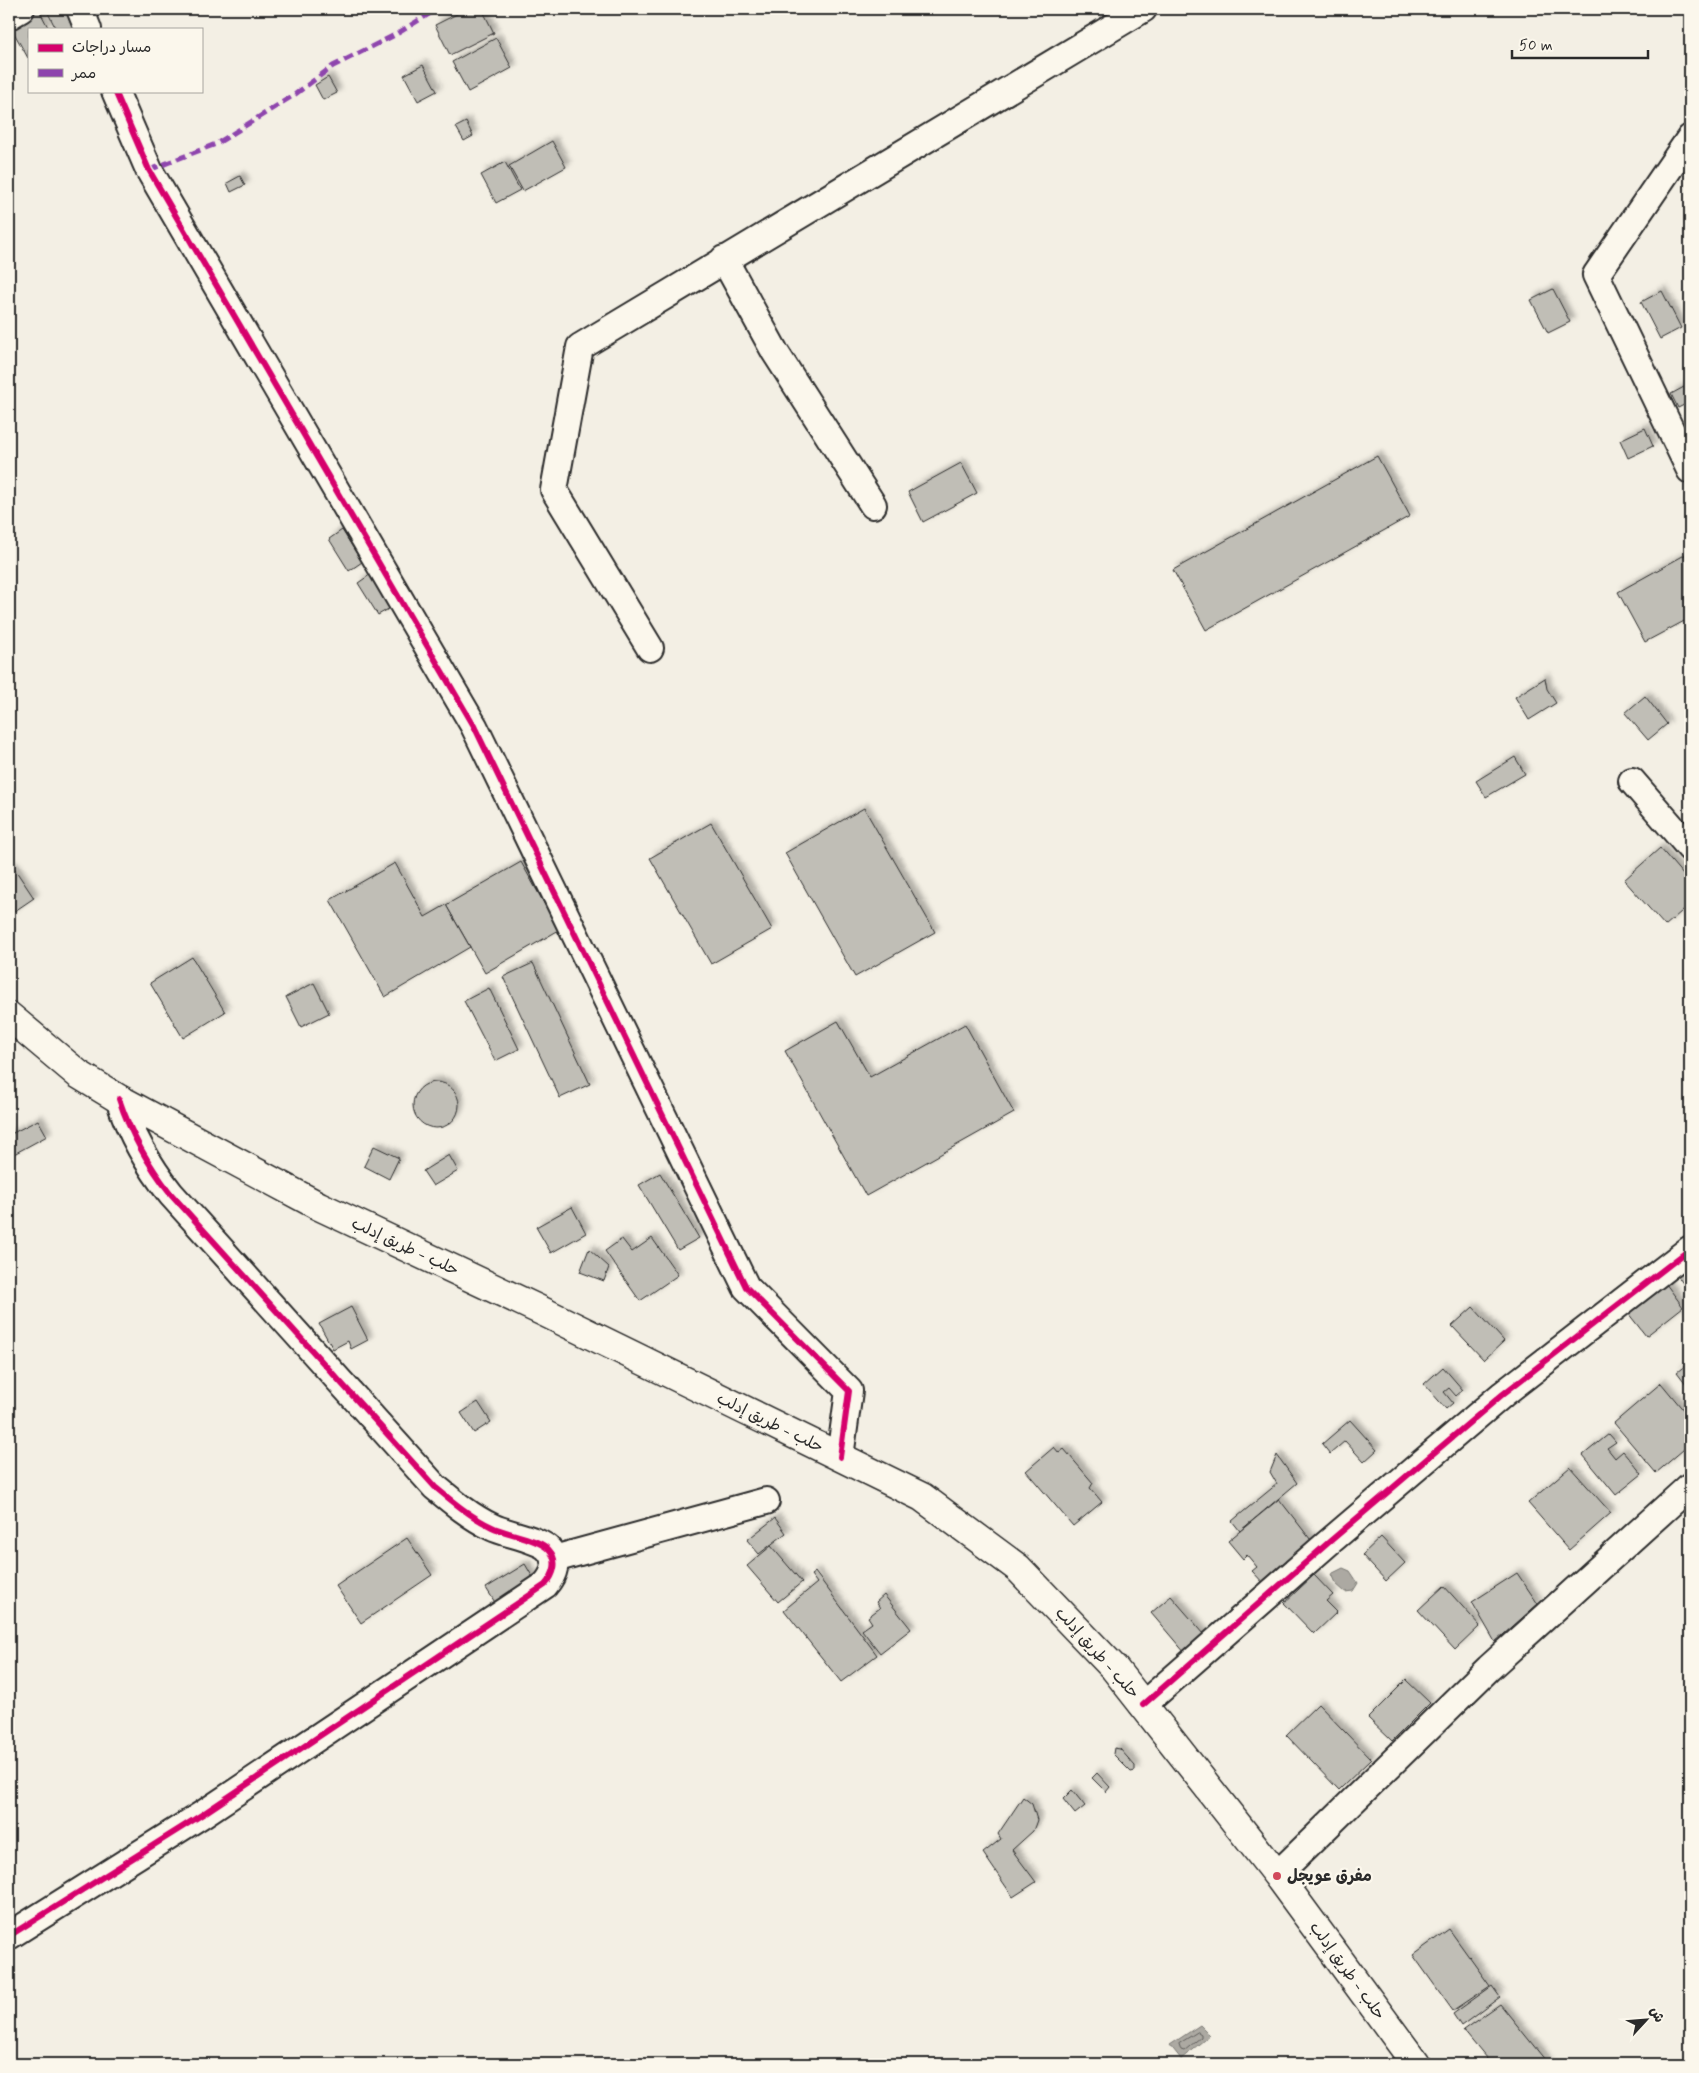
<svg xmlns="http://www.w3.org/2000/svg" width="1699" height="2073" viewBox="0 0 1699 2073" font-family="Mynerve,'Playpen Sans Arabic',sans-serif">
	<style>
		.water { fill: #aca9a2; stroke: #787772 }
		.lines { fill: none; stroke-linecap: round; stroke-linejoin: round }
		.shore { stroke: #5f5d5b; stroke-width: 1 }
		.building { fill: #c0beb6; stroke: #2b2b2b; filter: url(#shadow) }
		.minor-casing { stroke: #2b2b2b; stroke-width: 30 }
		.highway-casing { stroke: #2b2b2b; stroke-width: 31 }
		.minor { stroke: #fbf7ec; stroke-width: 26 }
		.highway { stroke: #fbf7ec; stroke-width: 28 }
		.quiet { stroke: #8e44ad; stroke-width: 5; stroke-dasharray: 10 5; stroke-linecap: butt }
		.cycleway-casing { stroke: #fbf7ec; stroke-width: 9 }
		.cycleway { stroke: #d6006c; stroke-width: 6 }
		.poi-dot { fill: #d1495b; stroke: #fbf7ec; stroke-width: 2 }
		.labels { text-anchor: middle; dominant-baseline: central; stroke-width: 4.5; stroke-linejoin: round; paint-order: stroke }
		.street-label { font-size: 16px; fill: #2b2b2b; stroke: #fbf7ec }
		.poi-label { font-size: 16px; font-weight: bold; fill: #2b2b2b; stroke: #fbf7ec; text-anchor: start }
	</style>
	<defs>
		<filter id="shadow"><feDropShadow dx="4.5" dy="-4.5" stdDeviation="2.5" flood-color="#0004"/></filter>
	</defs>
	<rect width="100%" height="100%" fill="#f3efe4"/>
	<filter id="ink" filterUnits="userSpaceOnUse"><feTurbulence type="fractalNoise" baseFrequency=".02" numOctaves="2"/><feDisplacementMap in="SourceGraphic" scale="10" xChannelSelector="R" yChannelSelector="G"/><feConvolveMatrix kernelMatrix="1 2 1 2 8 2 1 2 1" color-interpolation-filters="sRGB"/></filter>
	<g filter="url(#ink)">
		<g class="water">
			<polygon points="1343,1568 1350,1571 1358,1583 1353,1591 1345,1592 1335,1583 1331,1574"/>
			<polygon points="1200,2025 1210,2035 1181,2059 1170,2045"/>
		</g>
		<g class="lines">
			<polygon class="shore" points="1198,2032 1201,2034 1201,2037 1184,2051 1181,2050 1179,2044"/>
		</g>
		<g class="building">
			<polygon points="46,9 77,9 82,29 56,29"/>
			<polygon points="467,9 482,9 494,33 450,55 435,25"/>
			<polygon points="39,10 49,29 29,29 28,58 10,26"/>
			<polygon points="496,38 512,68 468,92 452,62"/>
			<polygon points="423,65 437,91 418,101 404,75"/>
			<polygon points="328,77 337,93 323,100 315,85"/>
			<polygon points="466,122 473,136 464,141 456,127"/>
			<polygon points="552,141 566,167 523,191 509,166"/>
			<polygon points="505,162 520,190 496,203 481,175"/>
			<polygon points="240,176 245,185 231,192 227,183"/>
			<polygon points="1553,289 1570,322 1548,333 1531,300"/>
			<polygon points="1662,291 1681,328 1660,339 1641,302"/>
			<polygon points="1684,387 1690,402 1678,408 1671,394"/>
			<polygon points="1690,410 1690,423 1689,424 1685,412"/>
			<polygon points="1645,428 1653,446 1628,458 1620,440"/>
			<polygon points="1377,456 1410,516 1206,630 1173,570"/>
			<polygon points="961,463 977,493 923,522 908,492"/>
			<polygon points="342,530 362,562 349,571 329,539"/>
			<polygon points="1690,552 1690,618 1645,642 1618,592"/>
			<polygon points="371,574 392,607 378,615 358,583"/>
			<polygon points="1545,678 1547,689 1556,703 1529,720 1515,697"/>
			<polygon points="1645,696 1667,724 1648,740 1625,713"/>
			<polygon points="1515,757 1525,774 1486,797 1476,781"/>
			<polygon points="864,808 935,932 855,977 785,853"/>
			<polygon points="711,823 772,929 711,964 650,858"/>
			<polygon points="1660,848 1690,883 1690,904 1665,926 1624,880"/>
			<polygon points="521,862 559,930 485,973 446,905"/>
			<polygon points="395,863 425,917 446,905 470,947 385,997 330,900"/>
			<polygon points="9,867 14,868 34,898 9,915"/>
			<polygon points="192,957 225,1012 183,1038 150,983"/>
			<polygon points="533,963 590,1084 560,1098 503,977"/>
			<polygon points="314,983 329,1013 301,1027 286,997"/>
			<polygon points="489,988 519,1049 495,1061 464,1001"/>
			<polygon points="838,1021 870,1077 965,1024 1014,1113 866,1196 785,1051"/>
			<circle cx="436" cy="1105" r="23"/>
			<polygon points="38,1120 47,1136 14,1154 9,1143 9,1135"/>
			<polygon points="374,1146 399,1158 389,1179 364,1166"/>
			<polygon points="449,1155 458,1171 433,1186 423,1171"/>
			<polygon points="660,1173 699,1238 678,1250 639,1185"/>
			<polygon points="572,1207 586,1233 551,1253 536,1227"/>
			<polygon points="652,1238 678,1275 640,1301 605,1251 622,1239 632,1252"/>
			<polygon points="589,1249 609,1267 604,1281 580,1272"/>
			<polygon points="1690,1259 1690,1293 1674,1271"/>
			<polygon points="1666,1284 1683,1307 1646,1336 1628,1313"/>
			<polygon points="351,1307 368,1340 351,1349 348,1341 333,1349 319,1324"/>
			<polygon points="1473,1307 1504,1341 1484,1360 1452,1326"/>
			<polygon points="1690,1362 1690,1389 1677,1372"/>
			<polygon points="1443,1367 1463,1390 1456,1396 1449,1388 1444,1392 1453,1403 1446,1409 1424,1384"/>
			<polygon points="1661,1383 1690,1418 1690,1444 1656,1473 1614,1423"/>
			<polygon points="478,1402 491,1422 474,1433 461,1413"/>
			<polygon points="1350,1420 1377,1450 1364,1462 1345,1441 1330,1454 1322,1444"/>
			<polygon points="1609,1434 1616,1442 1607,1448 1615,1458 1623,1451 1642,1474 1616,1495 1583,1455"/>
			<polygon points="1054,1447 1059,1453 1064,1449 1093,1483 1090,1488 1102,1502 1073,1526 1026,1471"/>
			<polygon points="1277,1455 1297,1483 1240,1531 1232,1521 1277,1484 1270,1472"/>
			<polygon points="1570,1467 1611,1513 1569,1550 1528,1503"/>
			<polygon points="1279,1499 1314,1544 1266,1586 1252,1571 1257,1567 1247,1555 1243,1559 1228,1541"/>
			<polygon points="775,1518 786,1533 759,1554 747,1540"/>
			<polygon points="1381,1537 1405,1563 1386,1581 1362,1555"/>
			<polygon points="407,1538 432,1575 361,1623 336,1586"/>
			<polygon points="771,1546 802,1582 778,1602 747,1566"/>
			<polygon points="525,1564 535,1581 496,1604 486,1588"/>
			<polygon points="815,1572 877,1655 841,1682 784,1610 817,1583 811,1575"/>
			<polygon points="1517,1573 1538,1604 1495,1642 1472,1602"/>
			<polygon points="1314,1575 1333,1595 1326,1601 1337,1612 1314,1634 1284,1603"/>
			<polygon points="1444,1586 1480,1626 1455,1650 1418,1610"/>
			<polygon points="884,1595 911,1629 880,1653 862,1630 872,1623 868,1617 880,1608 876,1602"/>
			<polygon points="1171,1596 1211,1642 1191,1660 1151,1613"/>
			<polygon points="1406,1680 1430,1703 1392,1741 1368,1718"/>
			<polygon points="1318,1704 1371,1759 1339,1790 1286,1735"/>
			<polygon points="1114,1748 1120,1749 1135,1766 1135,1771 1131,1772 1113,1754"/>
			<polygon points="1097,1773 1110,1787 1106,1792 1092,1778"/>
			<polygon points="1072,1790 1085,1806 1075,1814 1063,1799"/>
			<polygon points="1023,1797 1032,1804 1037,1820 1033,1831 1012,1850 1036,1882 1013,1897 983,1853 1001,1839 998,1834"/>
			<polygon points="1449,1929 1490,1986 1453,2011 1413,1955"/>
			<polygon points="1492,1986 1500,1997 1461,2026 1453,2014"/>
			<polygon points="1500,2004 1546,2061 1549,2064 1491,2064 1463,2030"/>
		</g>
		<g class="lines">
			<defs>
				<g id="minor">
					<polyline points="80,9 88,29"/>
					<polyline points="9,16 21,9"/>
					<polyline points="115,91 149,170 474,726 746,1287 849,1391 840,1457"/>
					<polyline points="1690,138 1596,275 1690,470"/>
					<polyline points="724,259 775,352 873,505"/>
					<polyline points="650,648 554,490 580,347 1143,9"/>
					<polyline points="1632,781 1690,848"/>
					<polyline points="554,1559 766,1501"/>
					<polyline points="1143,1705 1328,1543 1503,1394 1690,1249"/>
					<polyline points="1277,1875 1489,1668 1690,1486"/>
					<path d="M 9,1936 L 203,1814 L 545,1585 C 554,1575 559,1561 549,1550 C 540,1539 506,1534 492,1527 C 471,1517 453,1502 435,1487 L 171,1194 C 148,1165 131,1135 119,1099"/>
				</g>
				<polyline id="highway" points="9,1016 78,1074 119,1099 319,1206 544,1312 922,1497 1018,1568 1114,1668 1277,1875 1416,2064"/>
			</defs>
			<use href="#minor" class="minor-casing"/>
			<use href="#highway" class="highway-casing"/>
			<use href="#minor" class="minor"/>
			<use href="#highway" class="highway"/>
			<polyline class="quiet" points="149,170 216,144 294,95 333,66 395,35 437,9"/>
			<defs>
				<g id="cycleway">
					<polyline points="115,91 149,170 474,726 746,1287 849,1391 840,1457"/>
					<polyline points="1143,1705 1328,1543 1503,1394 1690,1249"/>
					<path d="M 9,1936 L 203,1814 L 545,1585 C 554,1575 559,1561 549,1550 C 540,1539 506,1534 492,1527 C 471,1517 453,1502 435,1487 L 171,1194 C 148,1165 131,1135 119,1099"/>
				</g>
			</defs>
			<use href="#cycleway" class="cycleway-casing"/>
			<use href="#cycleway" class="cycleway"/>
		</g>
	</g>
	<circle class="poi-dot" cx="1277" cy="1876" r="5"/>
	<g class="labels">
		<g class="street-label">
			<text transform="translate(405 1247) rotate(25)">حلب - طريق إدلب</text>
			<text transform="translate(770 1423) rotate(26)">حلب - طريق إدلب</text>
			<text transform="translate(1097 1653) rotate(48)">حلب - طريق إدلب</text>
			<text transform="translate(1347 1971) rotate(54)">حلب - طريق إدلب</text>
		</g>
		<g class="poi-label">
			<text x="1287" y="1876">مفرق عويجل</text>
		</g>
	</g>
	<rect width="1699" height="2073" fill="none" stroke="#fbf7ec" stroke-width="30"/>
	<rect x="15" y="15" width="1669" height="2043" fill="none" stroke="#2b2b2b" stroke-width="2" filter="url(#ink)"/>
	<rect x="28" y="28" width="175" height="65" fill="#fbf7ec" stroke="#a8a59f"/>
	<rect x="38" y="44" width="25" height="8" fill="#d6006c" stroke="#a8a59f"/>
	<text x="72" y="52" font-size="15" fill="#2b2b2b">مسار دراجات</text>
	<rect x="38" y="69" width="25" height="8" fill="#8e44ad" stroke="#a8a59f"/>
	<text x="72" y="78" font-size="15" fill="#2b2b2b">ممر</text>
	<g transform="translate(1646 2020) rotate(64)" stroke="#fbf7ec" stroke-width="4" paint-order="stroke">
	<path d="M0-4L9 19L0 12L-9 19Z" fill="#2b2b2b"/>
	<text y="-8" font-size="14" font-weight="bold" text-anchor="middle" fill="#2b2b2b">ش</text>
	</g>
	<path d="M1512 50v8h136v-8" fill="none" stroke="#2b2b2b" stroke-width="2.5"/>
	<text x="1519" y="50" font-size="15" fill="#2b2b2b" stroke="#fbf7ec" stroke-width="4" paint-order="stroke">50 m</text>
</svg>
